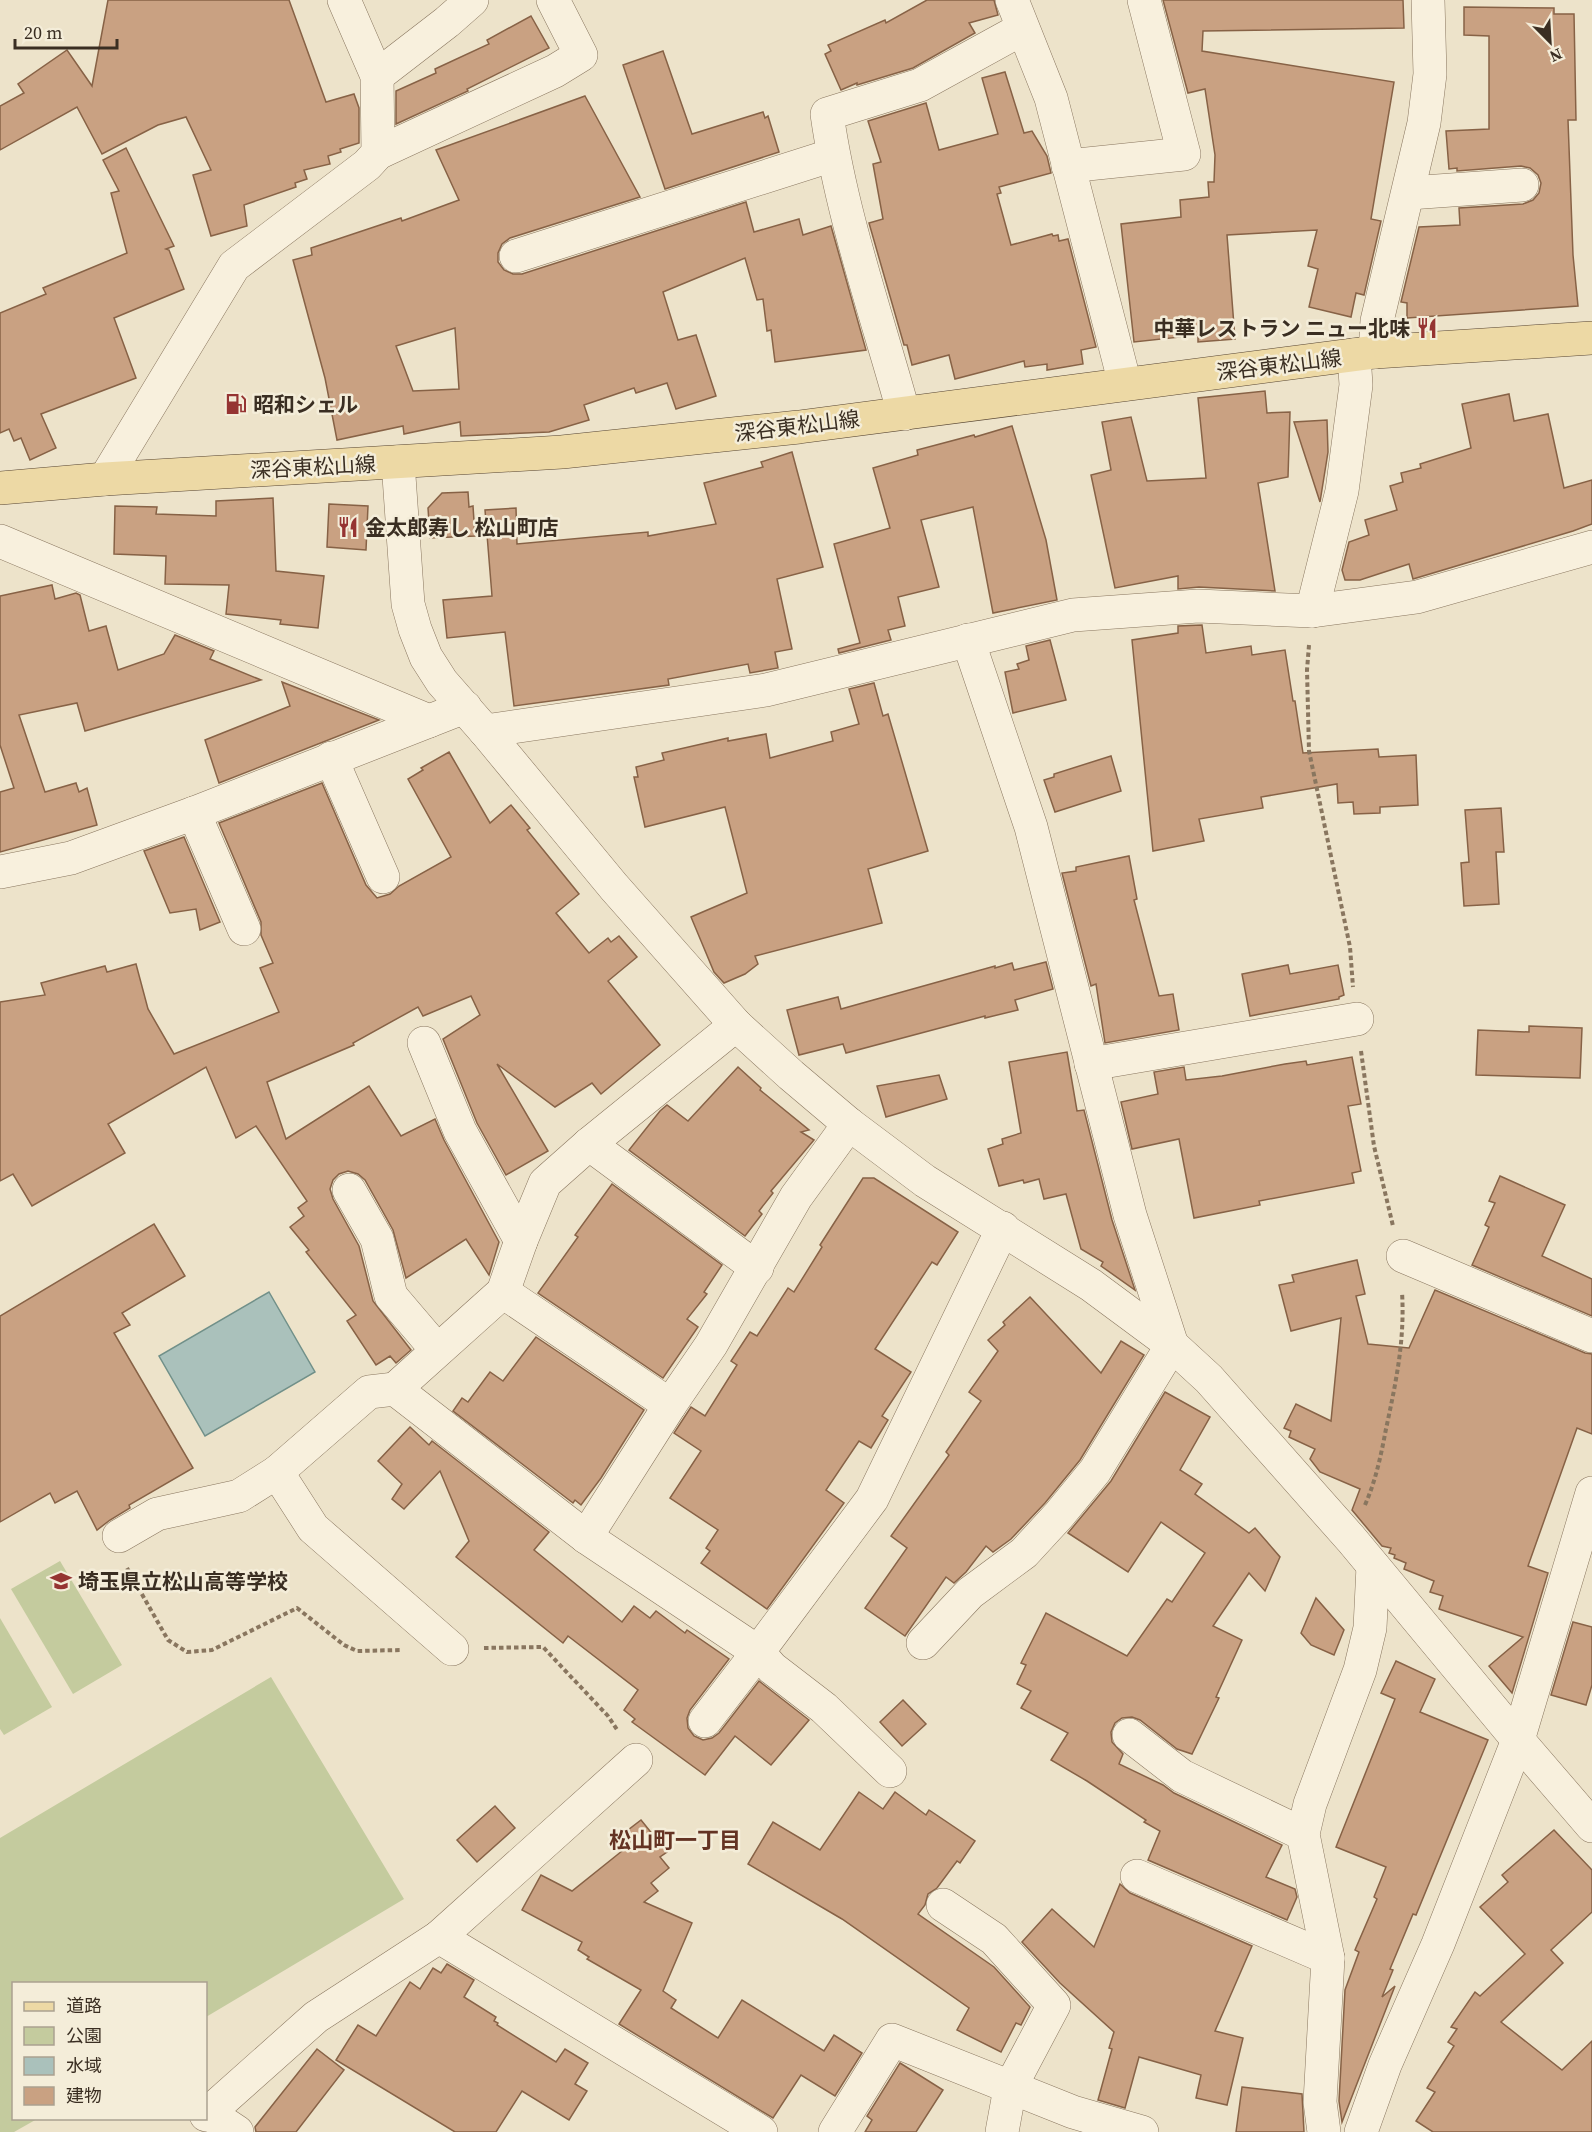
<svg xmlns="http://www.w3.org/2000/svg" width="1592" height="2132" viewBox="0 0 1592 2132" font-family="'Source Serif 4','Noto Sans JP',serif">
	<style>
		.green { fill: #c4cb9e }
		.water { fill: #aac1bb; stroke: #719089; stroke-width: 1.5 }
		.building { fill: #c9a182; stroke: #876246; stroke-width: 1.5; fill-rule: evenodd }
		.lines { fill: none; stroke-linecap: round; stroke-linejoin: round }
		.minor-casing { stroke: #89765f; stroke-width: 34 }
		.major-casing { stroke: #574533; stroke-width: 34 }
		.path { stroke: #89765f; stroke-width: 4; stroke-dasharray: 4.5 3; stroke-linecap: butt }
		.minor { stroke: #f8f0dd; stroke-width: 33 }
		.major { stroke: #edd9a5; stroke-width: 33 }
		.labels { text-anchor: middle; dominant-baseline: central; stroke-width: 5; stroke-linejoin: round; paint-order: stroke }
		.poi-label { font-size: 21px; font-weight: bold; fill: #3a2e22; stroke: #f4edd9; text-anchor: start }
		.street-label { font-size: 21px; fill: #3a2e22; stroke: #f4edd9 }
		.neighbourhood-label { font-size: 22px; font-weight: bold; fill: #643323; stroke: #f4edd9 }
	</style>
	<rect width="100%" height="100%" fill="#ede3ca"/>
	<g class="green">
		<polygon points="60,1561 122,1665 73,1694 11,1589"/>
		<polygon points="0,1618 52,1707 4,1735 0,1729"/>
		<polygon points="271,1677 404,1899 206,2017 206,1984 14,1984 14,2118 37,2119 14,2132 0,2132 0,1838"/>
	</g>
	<polygon class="water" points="269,1292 315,1372 205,1436 159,1356"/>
	<g class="building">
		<polygon points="108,0 289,0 326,102 354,94 359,108 359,143 340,149 341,152 328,156 330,164 304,170 307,179 295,183 296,187 244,205 247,226 211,236 193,175 211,170 186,117 158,125 102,154 77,107 0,150 0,106 24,93 18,84 67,50 92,86"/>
		<polygon points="927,0 994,0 998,15 969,23 975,33 913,68 857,85 857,83 841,90 825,54 831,51 828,45 885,20 886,23"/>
		<polygon points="1163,0 1403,0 1404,28 1203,31 1202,51 1394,82 1371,219 1381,221 1364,295 1356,293 1351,317 1309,307 1318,269 1308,266 1317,230 1227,235 1235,339 1198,342 1198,335 1134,342 1121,224 1181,217 1180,200 1209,197 1208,182 1214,182 1215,155 1205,89 1188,93"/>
		<polygon points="1464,7 1554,8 1554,14 1574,14 1576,120 1568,120 1573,255 1578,306 1407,318 1407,303 1401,302 1419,227 1460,225 1459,208 1523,204 1533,200 1539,193 1541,183 1538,175 1530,168 1521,166 1457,171 1457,168 1449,169 1446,131 1489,129 1489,36 1464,35"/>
		<polygon points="531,16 549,48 467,89 468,91 396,124 396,91 436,73 435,69 489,44 487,40"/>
		<polygon points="663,51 692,134 763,112 765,118 768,116 779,152 665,189 623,65"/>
		<polygon points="1005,72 1024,133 1032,131 1047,156 1051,173 999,187 1001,193 997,194 1011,245 1052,234 1053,236 1058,235 1059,241 1068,239 1096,347 1081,350 1083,364 1047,370 1047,364 1025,367 1024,361 955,379 949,355 912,365 907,345 904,345 869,223 883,219 873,164 881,162 868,121 926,103 939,150 998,134 982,78"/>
		<path d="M 585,96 L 640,197 L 510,238 L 502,244 L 498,253 L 498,262 L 504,270 L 513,274 L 522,274 L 746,202 L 754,232 L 799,219 L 803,235 L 831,226 L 866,350 L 775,362 L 771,330 L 767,331 L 763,299 L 757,300 L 745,258 L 663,292 L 678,340 L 696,335 L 716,396 L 676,409 L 667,383 L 636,393 L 634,388 L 584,405 L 589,420 L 549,432 L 461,436 L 460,422 L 404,434 L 403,426 L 337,440 L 325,378 L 293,260 L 312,255 L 311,248 L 401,218 L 402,221 L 459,200 L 436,150 ZM 455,328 L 459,389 L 413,391 L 396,346 Z"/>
		<polygon points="126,148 174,246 166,249 169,250 184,289 114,318 136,378 41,414 56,448 30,460 21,438 14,441 9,429 0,433 0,313 46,294 43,288 127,253 111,193 119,191 103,160"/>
		<polygon points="1265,391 1267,413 1290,412 1288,477 1258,483 1275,591 1199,587 1178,589 1178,576 1115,588 1091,475 1111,470 1102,422 1131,417 1147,481 1206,478 1198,398"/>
		<polygon points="1509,394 1514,421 1548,414 1564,488 1592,480 1592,524 1573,531 1413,579 1409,564 1360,580 1345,580 1342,570 1349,542 1369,535 1365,520 1397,510 1390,486 1403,482 1401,473 1421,468 1420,464 1471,448 1462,404"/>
		<polygon points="1327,420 1328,452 1320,502 1294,422"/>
		<polygon points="1012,426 1046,540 1057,600 993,613 973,507 921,520 939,587 898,597 905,626 888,630 891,640 839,653 838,649 860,643 834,544 890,528 873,468 918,455 917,450 974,435 975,437"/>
		<polygon points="792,452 823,567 777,579 792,649 775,652 778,668 750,673 748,664 668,679 669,685 514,706 505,632 447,638 443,600 492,596 485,510 516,508 517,544 648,532 648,536 716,524 704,483 763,467 761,462"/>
		<polygon points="468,492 469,507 473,506 475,536 430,538 428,508 442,493"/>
		<polygon points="273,498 276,571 324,576 318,628 280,624 281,620 226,614 229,585 165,584 166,556 114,554 115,506 157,507 156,514 216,516 216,501"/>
		<polygon points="329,504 368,506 366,550 327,547"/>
		<polygon points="52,585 55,599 76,593 80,595 89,631 106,626 118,670 164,654 175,635 214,651 210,659 261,680 85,731 77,703 19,715 45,792 76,783 79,792 87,788 97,825 0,852 0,792 14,788 0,745 0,596"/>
		<polygon points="1202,625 1206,653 1251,646 1252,655 1285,650 1293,701 1295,701 1303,753 1378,749 1379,757 1416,755 1418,805 1380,807 1380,813 1354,814 1353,802 1338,803 1337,784 1261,797 1263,808 1199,819 1204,841 1153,851 1132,640 1178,633 1178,626"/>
		<polygon points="1050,640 1066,700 1013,713 1005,672 1019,669 1017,664 1029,660 1026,646"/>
		<polygon points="282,682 379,720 219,783 205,740 290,706"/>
		<polygon points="874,683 883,716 888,714 928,851 868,869 882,923 755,956 758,964 745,974 724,983 714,972 691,917 747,893 725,807 645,827 634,777 638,777 636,767 664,760 662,753 728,738 728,741 766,734 770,758 833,741 831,732 859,724 849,689"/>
		<polygon points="449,752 490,823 511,805 530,828 527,830 579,894 556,913 589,953 608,938 611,942 619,936 637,957 608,981 660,1045 601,1094 592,1083 555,1107 497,1064 548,1151 506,1175 477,1123 443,1039 480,1015 471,996 423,1016 418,1007 353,1043 354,1045 267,1082 286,1139 369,1086 401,1136 435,1119 444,1140 499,1242 489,1275 466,1239 406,1278 393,1230 365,1180 358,1174 348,1171 339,1174 333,1180 330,1189 333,1199 359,1246 373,1301 411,1350 396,1363 390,1356 376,1365 347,1321 356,1315 306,1252 309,1250 290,1227 304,1216 298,1208 307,1201 256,1126 236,1138 206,1067 108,1124 125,1153 32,1206 13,1174 0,1181 0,1002 45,995 41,983 105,966 107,972 136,964 148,1009 174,1054 279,1012 260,968 273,963 261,935 261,922 219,823 322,783 366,885 377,898 390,894 399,886 451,857 408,779 423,770 421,768"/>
		<polygon points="1111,756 1121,791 1055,812 1044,780 1054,777 1054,774"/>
		<polygon points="1501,808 1504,852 1496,852 1499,904 1464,906 1461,863 1469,862 1465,810"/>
		<polygon points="184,837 220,922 200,930 196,909 170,913 144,851"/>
		<polygon points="1129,856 1137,899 1134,900 1159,996 1173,994 1179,1030 1105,1043 1096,984 1091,986 1062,873 1076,871 1076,867"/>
		<polygon points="1046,962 1053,989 1015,1000 1018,1010 985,1018 985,1016 846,1053 843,1044 799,1055 787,1010 838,997 841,1009 995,966 995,968 1012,963 1014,970"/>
		<polygon points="1288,965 1290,974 1338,965 1344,995 1339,997 1339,999 1250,1016 1242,974"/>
		<polygon points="1529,1026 1582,1028 1580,1078 1476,1075 1478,1030 1529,1032"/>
		<polygon points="1067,1052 1077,1111 1084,1110 1112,1220 1135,1290 1101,1266 1103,1262 1081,1249 1066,1194 1044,1199 1039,1179 1024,1183 1023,1180 999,1186 988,1149 1003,1144 1002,1139 1021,1133 1009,1062"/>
		<polygon points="1352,1057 1361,1104 1348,1106 1361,1171 1352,1173 1354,1183 1259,1201 1260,1205 1194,1218 1179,1139 1132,1149 1121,1102 1158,1094 1154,1072 1184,1067 1186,1080 1222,1076 1285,1064 1306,1061 1307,1065"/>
		<polygon points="738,1067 761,1088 760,1090 809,1130 801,1132 814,1140 771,1191 773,1193 759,1211 762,1214 745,1236 629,1150 660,1111 667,1105 688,1121"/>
		<polygon points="939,1075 947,1099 886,1117 877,1086"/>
		<polygon points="1500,1176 1565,1205 1542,1256 1592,1279 1592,1316 1472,1265 1489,1227 1485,1225 1495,1203 1489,1201"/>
		<polygon points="863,1178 874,1178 958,1232 937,1265 932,1262 875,1349 911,1372 882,1416 888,1420 871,1448 859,1441 826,1490 844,1503 767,1609 701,1563 710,1551 706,1548 718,1530 670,1498 701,1451 674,1433 691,1407 705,1416 737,1365 731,1361 750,1332 757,1336 788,1288 794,1292 822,1247 820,1245"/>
		<polygon points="612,1184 722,1265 704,1292 707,1294 687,1319 698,1327 663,1378 538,1293 578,1237 575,1235"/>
		<polygon points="154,1224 185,1276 122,1313 130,1325 114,1333 193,1468 129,1505 130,1508 110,1520 97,1530 77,1491 55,1503 50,1493 0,1522 0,1316"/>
		<polygon points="1357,1260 1365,1294 1356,1296 1368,1344 1409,1348 1435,1290 1585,1353 1592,1354 1592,1434 1577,1428 1528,1566 1548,1573 1512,1693 1489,1666 1523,1637 1439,1609 1443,1596 1430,1592 1434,1581 1404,1569 1406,1563 1394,1558 1395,1555 1389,1553 1391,1548 1382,1546 1352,1510 1360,1489 1320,1472 1310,1459 1315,1449 1289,1437 1291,1431 1284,1428 1296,1404 1331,1421 1341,1318 1291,1331 1279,1285 1294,1282 1292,1275"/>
		<polygon points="1030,1297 1101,1373 1121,1341 1144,1355 1080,1460 1045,1503 1011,1539 993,1552 986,1546 966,1572 954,1583 946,1577 905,1636 865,1608 907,1548 891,1536 949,1455 946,1452 981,1401 969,1392 998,1351 988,1340 1005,1325 1003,1322"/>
		<polygon points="536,1337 644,1410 601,1478 581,1505 575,1500 573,1503 453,1411 462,1398 468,1402 490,1372 503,1381"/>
		<polygon points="1165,1392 1210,1417 1180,1470 1202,1484 1195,1494 1249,1533 1255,1528 1280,1557 1265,1591 1249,1573 1213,1626 1242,1640 1216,1697 1219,1698 1192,1754 1177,1749 1140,1720 1132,1717 1122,1718 1115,1723 1111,1732 1112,1742 1123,1754 1119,1764 1163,1785 1174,1793 1282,1845 1266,1877 1295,1889 1297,1897 1287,1920 1148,1860 1160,1831 1144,1822 1146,1820 1087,1781 1051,1760 1068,1733 1021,1708 1031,1691 1017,1684 1026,1665 1021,1663 1046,1613 1127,1656 1167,1599 1172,1602 1205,1553 1161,1522 1128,1572 1068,1533 1111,1481"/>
		<polygon points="410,1427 429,1445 432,1441 549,1532 534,1550 622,1622 634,1606 650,1618 656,1611 685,1633 687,1630 729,1659 690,1710 687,1718 688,1728 694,1736 703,1740 712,1738 719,1733 759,1681 809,1720 771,1765 735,1736 705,1775 632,1722 635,1719 624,1710 638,1690 568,1636 563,1643 456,1557 469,1541 440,1471 404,1509 392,1499 402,1484 378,1461"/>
		<polygon points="1316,1598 1344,1630 1334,1655 1311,1645 1301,1633"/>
		<polygon points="1573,1622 1592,1627 1592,1685 1586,1705 1551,1695"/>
		<polygon points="1396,1661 1435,1679 1420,1712 1488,1740 1416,1915 1413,1914 1390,1969 1393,1970 1382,1997 1395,1986 1342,2122 1339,2101 1345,1990 1359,1952 1355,1950 1377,1899 1374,1897 1386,1867 1336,1847 1395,1699 1381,1693"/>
		<polygon points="903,1700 926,1724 902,1746 880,1722"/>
		<polygon points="859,1792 883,1809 895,1792 926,1815 929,1810 975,1841 960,1863 957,1861 937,1888 928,1894 925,1905 918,1914 994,1967 1030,2007 1021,2025 1016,2023 1001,2052 957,2030 969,2008 842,1919 748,1864 773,1822 820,1850"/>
		<polygon points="495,1806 515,1828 477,1862 457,1840"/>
		<polygon points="641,1820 667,1852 660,1857 669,1868 651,1883 658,1891 644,1902 692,1923 663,1991 676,2000 671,2008 718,2038 742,2000 824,2051 834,2035 862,2053 835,2096 801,2075 773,2118 619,2024 641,1990 587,1959 589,1957 578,1950 582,1942 522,1910 541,1875 572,1891 627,1847 619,1837"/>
		<polygon points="1554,1830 1592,1870 1592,1912 1551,1950 1563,1963 1501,2022 1562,2070 1592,2041 1592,2132 1433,2132 1416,2121 1435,2092 1427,2088 1454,2046 1448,2042 1457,2029 1451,2027 1475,1992 1480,1996 1525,1954 1480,1907 1508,1882 1502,1875"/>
		<polygon points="1120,1884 1130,1893 1252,1946 1215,2031 1243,2038 1227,2105 1196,2098 1201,2075 1139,2057 1125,2108 1098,2100 1112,2049 1109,2048 1114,2032 1060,1983 1022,1942 1052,1909 1094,1947"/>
		<polygon points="447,1964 474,1980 464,1997 496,2017 494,2021 498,2023 497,2025 556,2062 565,2049 588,2063 575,2084 587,2091 569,2120 522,2091 496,2132 455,2132 336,2060 358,2025 376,2036 410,1982 420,1989 433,1968 441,1973"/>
		<polygon points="317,2049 344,2070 296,2132 256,2132 255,2127"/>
		<polygon points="900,2063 943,2090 916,2132 865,2132 872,2120 867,2116"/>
		<polygon points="1242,2087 1302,2094 1304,2132 1236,2132"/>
	</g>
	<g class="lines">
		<defs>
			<g id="minor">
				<polyline points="1012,0 1051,98 1125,384"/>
				<polyline points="377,76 447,22 472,0"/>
				<polyline points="378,153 555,71 581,55 553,0"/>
				<polyline points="1068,166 1184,154 1144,0"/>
				<polyline points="1409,193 1522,185"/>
				<polyline points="516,256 833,155"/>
				<polyline points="1375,352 1377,321 1424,123 1430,74 1428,0"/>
				<path d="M 904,414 C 877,316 841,214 827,114 L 920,85 L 1022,29"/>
				<polyline points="398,462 408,604 415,629 426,657 442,682 485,731 614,887 736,1025 791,1075 849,1124 925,1181 1091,1285 1172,1345 1209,1379 1351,1539 1518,1740 1592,1826"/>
				<polyline points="105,479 234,266 367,165 378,153 377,76 344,0"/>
				<polyline points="0,541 429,721"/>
				<polyline points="1312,611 1342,491 1356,385 1354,355"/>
				<polyline points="485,731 766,690 1073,615 1198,606 1312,611 1417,597 1592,547"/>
				<polyline points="331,758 383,877"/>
				<polyline points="194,813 244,929"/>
				<polyline points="0,872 71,858 194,813 465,707"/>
				<polyline points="736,1025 589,1144 545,1183 521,1241 503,1292 395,1389 586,1537 758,1652 872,1499 1003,1228"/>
				<polyline points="424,1043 460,1131 521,1241"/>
				<polyline points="1091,1064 1357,1019"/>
				<polyline points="589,1144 757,1268"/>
				<polyline points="349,1190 377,1239 391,1296 437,1350"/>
				<polyline points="1403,1256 1592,1336"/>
				<polyline points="503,1292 670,1405"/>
				<polyline points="277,1472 313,1528 452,1649"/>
				<polyline points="119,1536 157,1514 239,1496 277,1472 369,1392 395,1389"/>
				<polyline points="586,1537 670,1405 711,1345 796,1197 849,1124"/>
				<polyline points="923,1643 970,1593 1024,1553 1059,1515 1095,1471 1172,1345 1130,1215 1031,827 968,640"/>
				<polyline points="705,1721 758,1652 772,1668 824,1708 890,1771"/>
				<polyline points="1129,1735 1182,1776 1303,1834"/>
				<polyline points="1137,1876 1328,1958"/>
				<polyline points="943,1905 994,1939 1054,2005 1010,2088 1002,2132"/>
				<polyline points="439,1937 761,2132"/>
				<polyline points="207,2112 237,2132"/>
				<polyline points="206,2115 316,2017 439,1937 636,1760"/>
				<polyline points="835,2132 892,2040 1073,2112 1142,2132"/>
				<polyline points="1324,2132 1320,2102 1328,1958 1303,1834 1310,1804 1360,1670 1370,1628 1373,1566"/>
				<polyline points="1361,2132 1385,2065 1438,1944 1518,1740 1592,1493"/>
			</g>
			<polyline id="major" points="0,488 105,479 562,452 799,427 1375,352 1592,338"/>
		</defs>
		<use href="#minor" class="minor-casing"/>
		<use href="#major" class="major-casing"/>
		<g class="path">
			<polyline points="1309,645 1307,670 1309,751 1350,947 1353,987"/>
			<polyline points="1361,1051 1374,1146 1393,1226"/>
			<path d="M 1365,1505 C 1376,1480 1381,1455 1386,1429 C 1396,1382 1405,1340 1402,1292"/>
			<polyline points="127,1568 168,1640 187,1652 212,1650 297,1608 344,1645 357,1651 401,1650"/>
			<polyline points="484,1648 543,1647 608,1716 618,1731"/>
		</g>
		<use href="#minor" class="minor"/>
		<use href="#major" class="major"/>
	</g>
	<defs>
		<symbol id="restaurant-bare" viewBox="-9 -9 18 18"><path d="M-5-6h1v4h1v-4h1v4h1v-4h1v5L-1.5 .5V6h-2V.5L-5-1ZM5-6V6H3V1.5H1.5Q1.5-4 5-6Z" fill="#953432" stroke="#f4edd9" stroke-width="2.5" paint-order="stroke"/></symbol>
		<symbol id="fuel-bare" viewBox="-9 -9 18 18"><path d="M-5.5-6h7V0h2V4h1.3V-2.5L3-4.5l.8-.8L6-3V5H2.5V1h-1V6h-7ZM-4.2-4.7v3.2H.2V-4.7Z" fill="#953432" stroke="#f4edd9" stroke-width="2.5" paint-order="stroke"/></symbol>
		<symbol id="school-bare" viewBox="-9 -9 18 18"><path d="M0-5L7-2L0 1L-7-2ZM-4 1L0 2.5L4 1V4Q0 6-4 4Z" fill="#953432" stroke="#f4edd9" stroke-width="2.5" paint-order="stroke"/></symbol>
	</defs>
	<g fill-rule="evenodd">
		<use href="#restaurant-bare" x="1412" y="313" width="30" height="30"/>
		<use href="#fuel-bare" x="221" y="389" width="30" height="30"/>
		<use href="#restaurant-bare" x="333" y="512" width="30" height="30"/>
		<use href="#school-bare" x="46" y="1566" width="30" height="30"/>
	</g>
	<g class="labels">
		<g class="poi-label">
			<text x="1410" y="328" text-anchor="end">中華レストラン ニュー北味</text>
			<text x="253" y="404">昭和シェル</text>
			<text x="365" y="527">金太郎寿し 松山町店</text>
			<text x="78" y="1581">埼玉県立松山高等学校</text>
		</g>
		<g class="street-label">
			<text transform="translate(1279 365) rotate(-7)">深谷東松山線</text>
			<text transform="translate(797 426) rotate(-7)">深谷東松山線</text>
			<text transform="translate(313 467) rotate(-3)">深谷東松山線</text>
		</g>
		<g class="neighbourhood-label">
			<text x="675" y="1840">松山町一丁目</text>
		</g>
	</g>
	<rect x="12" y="1982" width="195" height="138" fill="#f4edd9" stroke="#aaa190" stroke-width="1.5"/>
	<rect x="24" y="2002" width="30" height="9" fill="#edd9a5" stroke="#aaa190" stroke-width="1.5"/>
	<text x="66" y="2012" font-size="18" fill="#3a2e22">道路</text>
	<rect x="24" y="2027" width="30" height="18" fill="#c4cb9e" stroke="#aaa190" stroke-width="1.5"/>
	<text x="66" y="2042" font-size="18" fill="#3a2e22">公園</text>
	<rect x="24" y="2057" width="30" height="18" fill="#aac1bb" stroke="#aaa190" stroke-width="1.5"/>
	<text x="66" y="2072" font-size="18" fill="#3a2e22">水域</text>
	<rect x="24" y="2087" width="30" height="18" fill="#c9a182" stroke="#aaa190" stroke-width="1.5"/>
	<text x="66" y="2102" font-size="18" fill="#3a2e22">建物</text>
	<g transform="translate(1550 42) rotate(156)" stroke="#f4edd9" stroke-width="4.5" paint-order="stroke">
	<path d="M0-4.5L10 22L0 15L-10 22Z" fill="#3a2e22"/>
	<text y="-9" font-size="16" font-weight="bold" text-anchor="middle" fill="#3a2e22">N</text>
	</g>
	<path d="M15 39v9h102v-9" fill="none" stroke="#3a2e22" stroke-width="3"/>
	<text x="24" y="39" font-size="18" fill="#3a2e22" stroke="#f4edd9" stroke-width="4.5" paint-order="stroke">20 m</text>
</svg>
